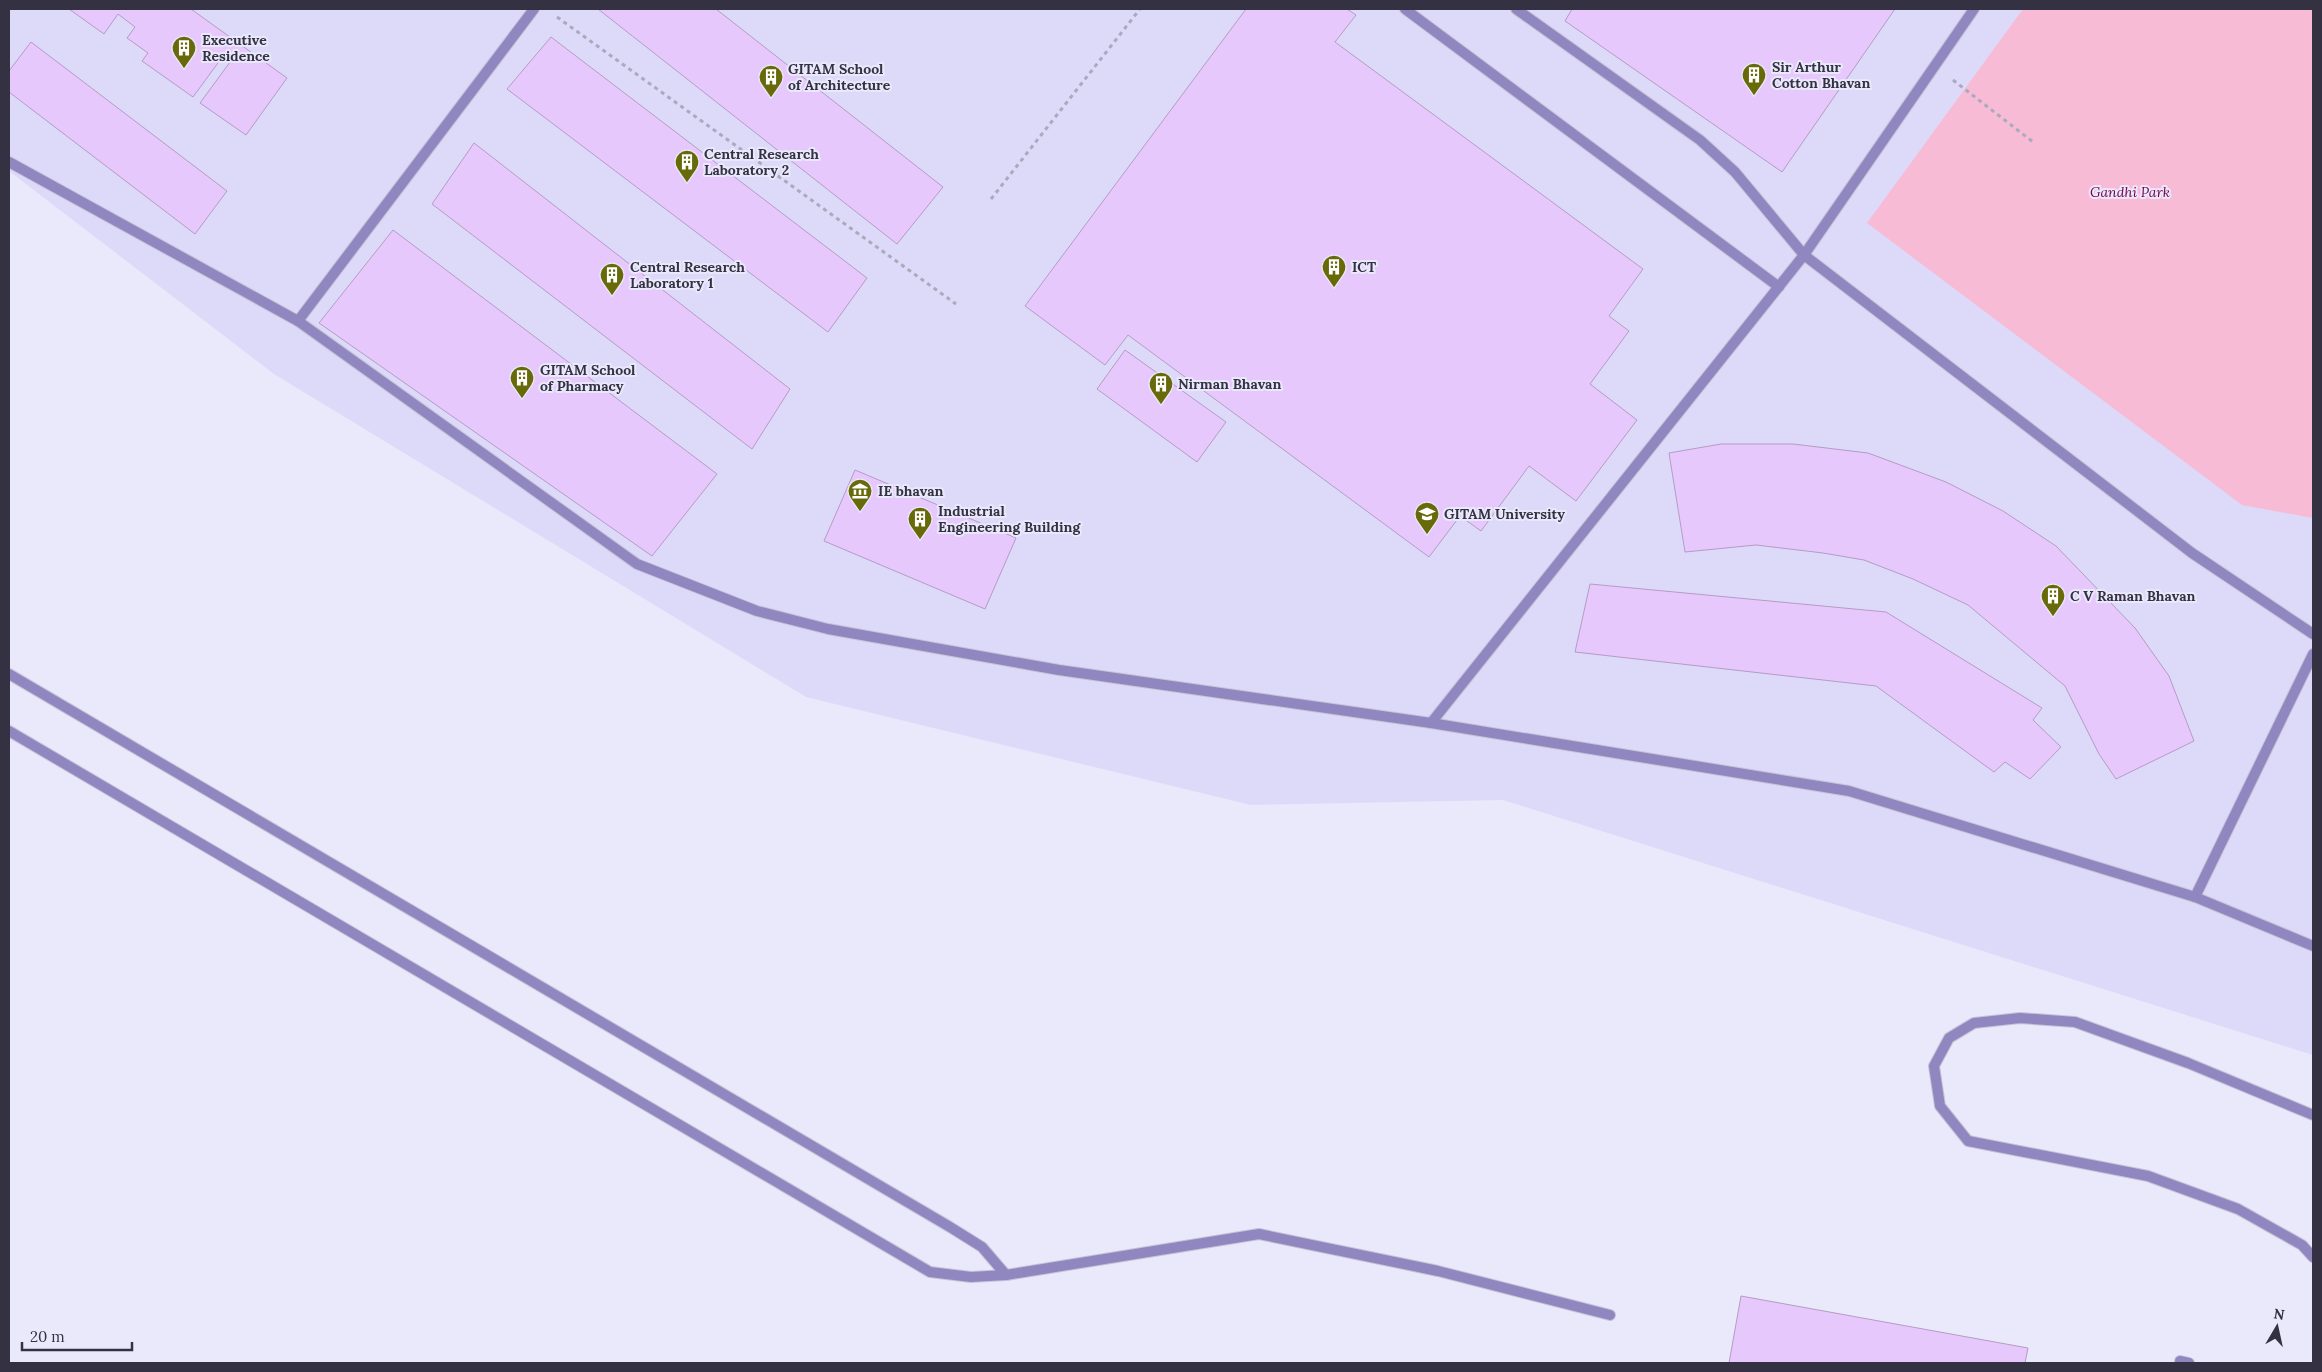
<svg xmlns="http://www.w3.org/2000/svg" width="2322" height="1372" viewBox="0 0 2322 1372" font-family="Lora,serif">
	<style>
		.built { fill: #ddd9f9 }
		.green { fill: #f7bbd5 }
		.building { fill: #e7c8fc; stroke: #b49cc4 }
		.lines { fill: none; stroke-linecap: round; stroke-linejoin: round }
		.lane-casing { stroke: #c6c3d6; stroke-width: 12 }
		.street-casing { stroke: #c6c3d6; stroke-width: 12 }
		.path { stroke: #aba9bc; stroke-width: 3; stroke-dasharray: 4 4; stroke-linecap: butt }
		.lane { stroke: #9087c1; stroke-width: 10 }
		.street { stroke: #9087c1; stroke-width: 10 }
		.labels { text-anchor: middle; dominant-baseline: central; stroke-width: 4; stroke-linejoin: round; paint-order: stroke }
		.poi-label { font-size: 14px; font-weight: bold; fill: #343143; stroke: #eae8fb; text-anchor: start }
		.park-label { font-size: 14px; font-style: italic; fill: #78004b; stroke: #eae8fb }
	</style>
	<rect width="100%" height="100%" fill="#eae8fb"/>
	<polygon class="built" points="9,9 2313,9 2313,1055 1503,800 1251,805 806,697 274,374 9,171"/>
	<polygon class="green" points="2023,9 2313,9 2313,518 2242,505 1867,223"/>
	<g class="building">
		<polygon points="69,9 191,9 287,78 246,135 200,103 233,58 226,52 193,97 142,61 148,53 127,38 135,27 118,14 104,34"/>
		<polygon points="598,9 716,9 943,187 897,244"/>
		<polygon points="1246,9 1347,9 1356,15 1335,42 1643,269 1609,316 1629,331 1590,384 1637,420 1576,501 1529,466 1481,531 1460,516 1429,557 1128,335 1105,365 1025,306"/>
		<polygon points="1572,9 1895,9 1782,172 1565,21"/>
		<polygon points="551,37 867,278 828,332 507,89"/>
		<polygon points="31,42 227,191 195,234 9,92 9,71"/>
		<polygon points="474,143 790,389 752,449 432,204"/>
		<polygon points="393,230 717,474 652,556 319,323"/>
		<polygon points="1125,350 1226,422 1197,462 1097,389"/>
		<polygon points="1721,444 1793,444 1868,453 1946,482 2003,511 2056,546 2135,628 2169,676 2194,741 2116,779 2099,754 2065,686 1968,605 1913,579 1864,560 1823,553 1756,545 1685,552 1669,453"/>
		<polygon points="855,470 1016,538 985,609 824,541"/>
		<polygon points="1590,584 1886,612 2042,708 2033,720 2061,747 2030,779 2005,762 1994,772 1876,686 1575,652"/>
		<polygon points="1741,1296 2028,1348 2025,1363 1729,1363"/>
	</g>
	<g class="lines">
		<defs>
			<g id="lane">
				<polyline points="1405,9 1779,287"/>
				<polyline points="1516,9 1700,140 1735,172 1804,255 2192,553 2313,634"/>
				<polyline points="9,162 298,321 637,564 757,611 828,629 1059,670 1431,723 1849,791 2195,897 2313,946"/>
				<polyline points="298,321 534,9"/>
				<polyline points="9,674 950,1227 982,1247 1006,1275"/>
				<polyline points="1431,723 1804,255 1974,9"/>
				<polyline points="9,731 930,1272 971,1277 1006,1275 1259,1234 1438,1271 1610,1315"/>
				<polyline points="2195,897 2313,654"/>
			</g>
			<g id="street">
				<polyline points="2313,1115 2188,1063 2075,1022 2020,1018 1974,1023 1949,1038 1934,1066 1940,1106 1968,1141 2148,1176 2238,1209 2302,1245 2313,1257"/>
				<polyline points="2180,1361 2189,1363"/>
			</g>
		</defs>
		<use href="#lane" class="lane-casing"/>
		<use href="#street" class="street-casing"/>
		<g class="path">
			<polyline points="557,17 956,304"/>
			<polyline points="1953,80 2033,142"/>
			<polyline points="991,199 1140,9"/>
		</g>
		<use href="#lane" class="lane"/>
		<use href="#street" class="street"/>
	</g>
	<defs>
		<symbol id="building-pin" viewBox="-11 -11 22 30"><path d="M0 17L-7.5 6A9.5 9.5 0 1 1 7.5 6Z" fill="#686a0a" stroke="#eae8fb"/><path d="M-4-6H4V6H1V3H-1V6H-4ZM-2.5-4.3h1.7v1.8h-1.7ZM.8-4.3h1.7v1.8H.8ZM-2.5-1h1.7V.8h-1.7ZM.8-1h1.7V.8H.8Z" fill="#fff"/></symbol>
		<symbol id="museum-pin" viewBox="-11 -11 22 30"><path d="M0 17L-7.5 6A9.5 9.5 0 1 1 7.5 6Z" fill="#686a0a" stroke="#eae8fb"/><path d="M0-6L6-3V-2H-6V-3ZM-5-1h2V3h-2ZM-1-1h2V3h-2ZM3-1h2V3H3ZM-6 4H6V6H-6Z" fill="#fff"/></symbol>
		<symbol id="university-pin" viewBox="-11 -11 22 30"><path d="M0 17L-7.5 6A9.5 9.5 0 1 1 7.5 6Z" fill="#686a0a" stroke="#eae8fb"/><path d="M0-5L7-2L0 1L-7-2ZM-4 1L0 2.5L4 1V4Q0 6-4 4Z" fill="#fff"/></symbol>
	</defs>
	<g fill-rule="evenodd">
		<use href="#building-pin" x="170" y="34" width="28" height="38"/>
		<use href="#building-pin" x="1740" y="61" width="28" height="38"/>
		<use href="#building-pin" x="757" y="63" width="28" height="38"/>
		<use href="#building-pin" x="673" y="148" width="28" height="38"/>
		<use href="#building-pin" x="1320" y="253" width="28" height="38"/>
		<use href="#building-pin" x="598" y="261" width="28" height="38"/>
		<use href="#building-pin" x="508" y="364" width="28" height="38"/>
		<use href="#building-pin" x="1147" y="370" width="28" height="38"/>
		<use href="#museum-pin" x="846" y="477" width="28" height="38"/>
		<use href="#university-pin" x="1413" y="500" width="28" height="38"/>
		<use href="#building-pin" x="906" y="505" width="28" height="38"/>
		<use href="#building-pin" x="2039" y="582" width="28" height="38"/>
	</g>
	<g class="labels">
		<g class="poi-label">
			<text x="202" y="40">Executive<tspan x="202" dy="16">Residence</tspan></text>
			<text x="1772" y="67">Sir Arthur<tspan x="1772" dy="16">Cotton Bhavan</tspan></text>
			<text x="788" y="69">GITAM School<tspan x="788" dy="16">of Architecture</tspan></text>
			<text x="704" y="154">Central Research<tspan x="704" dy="16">Laboratory 2</tspan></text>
			<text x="630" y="267">Central Research<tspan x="630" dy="16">Laboratory 1</tspan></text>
			<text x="1352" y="267">ICT</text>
			<text x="540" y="370">GITAM School<tspan x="540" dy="16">of Pharmacy</tspan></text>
			<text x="1178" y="384">Nirman Bhavan</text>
			<text x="878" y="491">IE bhavan</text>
			<text x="938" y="511">Industrial<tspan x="938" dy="16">Engineering Building</tspan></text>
			<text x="1444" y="514">GITAM University</text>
			<text x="2070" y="596">C V Raman Bhavan</text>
		</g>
		<g class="park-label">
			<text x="2130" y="192">Gandhi Park</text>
		</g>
	</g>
	<rect width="2322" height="1372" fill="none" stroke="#343143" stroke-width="20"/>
	<g transform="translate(2277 1327) rotate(9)" stroke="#eae8fb" stroke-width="4" paint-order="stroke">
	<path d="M0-4L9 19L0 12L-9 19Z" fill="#343143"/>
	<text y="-8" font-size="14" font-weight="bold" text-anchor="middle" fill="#343143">N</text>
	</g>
	<path d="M22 1342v8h110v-8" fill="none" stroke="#343143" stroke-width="2.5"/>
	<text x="30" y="1342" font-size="15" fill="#343143" stroke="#eae8fb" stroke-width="4" paint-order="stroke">20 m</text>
</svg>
